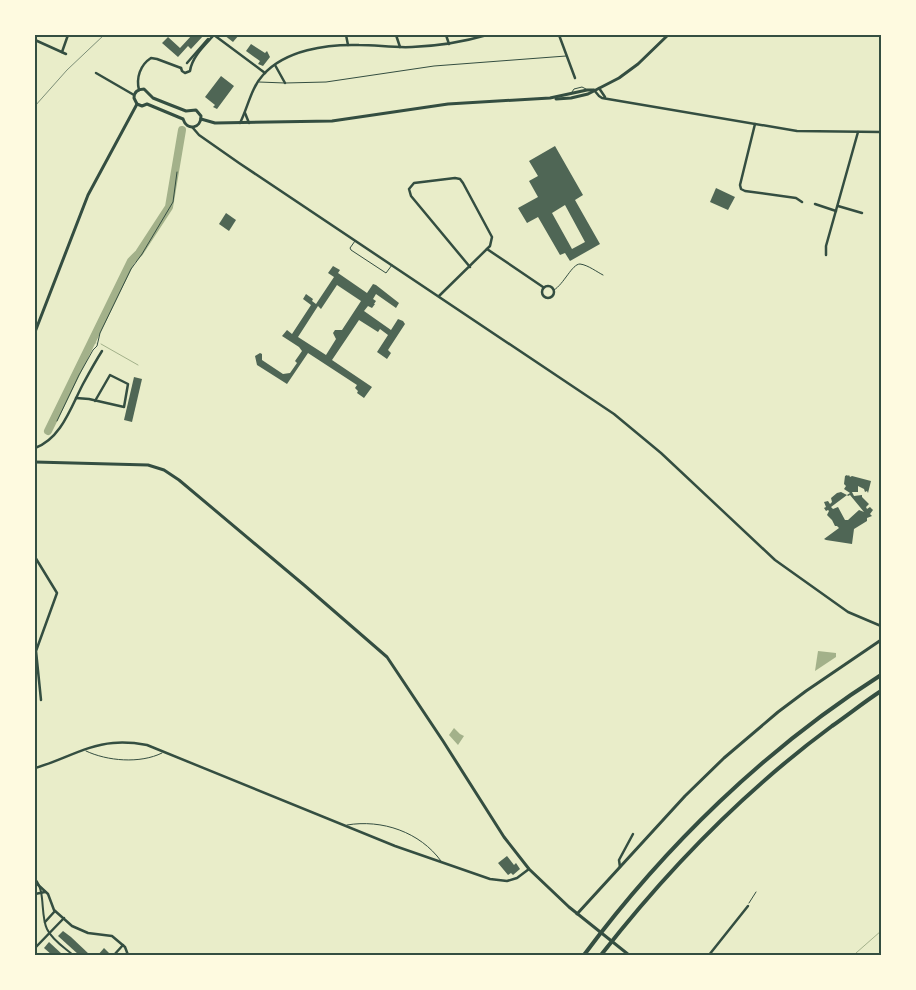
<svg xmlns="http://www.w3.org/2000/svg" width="916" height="990" viewBox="0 0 916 990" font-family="'Open Sans',sans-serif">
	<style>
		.water { fill: #a3b18a }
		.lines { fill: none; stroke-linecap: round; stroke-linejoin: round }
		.stream { stroke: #a3b18a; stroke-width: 1 }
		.river { stroke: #a3b18a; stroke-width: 8 }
		.building { fill: #4f6655; fill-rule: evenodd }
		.path { stroke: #344e41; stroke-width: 1 }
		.service { stroke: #344e41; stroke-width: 1 }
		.pedestrian { stroke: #344e41; stroke-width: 2 }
		.minor { stroke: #344e41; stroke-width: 2.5 }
		.tertiary { stroke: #344e41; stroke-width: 2.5 }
		.secondary { stroke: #344e41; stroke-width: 3 }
		.motorway { stroke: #344e41; stroke-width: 4 }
		.rail { stroke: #7c8e77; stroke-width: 1 }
		.neatline { fill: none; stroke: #344e41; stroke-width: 2 }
	</style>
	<rect width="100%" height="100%" fill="#e9edc9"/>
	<g class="water">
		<polygon points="818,651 836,653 836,657 815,671"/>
		<polygon points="454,728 460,734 464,736 458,745 449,735"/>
	</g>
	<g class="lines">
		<g class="stream">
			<polyline points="92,342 96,343"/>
			<polyline points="101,344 138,365"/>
			<polyline points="855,955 856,953 881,931"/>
		</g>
		<polyline class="river" points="48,431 131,261 139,253 169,207 182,130"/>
	</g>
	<g class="building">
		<polygon points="192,35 204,35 191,49 188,46 178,57 162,43 168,37 180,48"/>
		<polygon points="224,35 239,35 233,42"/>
		<polygon points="251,44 265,53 267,51 270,57 263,66 258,64 260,61 246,51"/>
		<polygon points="221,76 234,86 217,109 213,107 215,105 205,97"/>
		<path d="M 555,146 L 583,195 L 575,200 L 600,244 L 570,261 L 565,253 L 560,255 L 538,217 L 527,223 L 518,208 L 538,197 L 529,181 L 538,176 L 529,161 ZM 565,205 L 585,242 L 572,249 L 552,213 Z"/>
		<polygon points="716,188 735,197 728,210 710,202"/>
		<polygon points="226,213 236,220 229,231 219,224"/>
		<path d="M 333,266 L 340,270 L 338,273 L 367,293 L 373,284 L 376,285 L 399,303 L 396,308 L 376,294 L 373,299 L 376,301 L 374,304 L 375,304 L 372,308 L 368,306 L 364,311 L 391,330 L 398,319 L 403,321 L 405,324 L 388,350 L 391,353 L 387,359 L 377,352 L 388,335 L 380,329 L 378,332 L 359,320 L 332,360 L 372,387 L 364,398 L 357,393 L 358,391 L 355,388 L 357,385 L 308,353 L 287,384 L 257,365 L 255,356 L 260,353 L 262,354 L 262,360 L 283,374 L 290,373 L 297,363 L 295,361 L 302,351 L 299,347 L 282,336 L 287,330 L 292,334 L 311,305 L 303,299 L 306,294 L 313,299 L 312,301 L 316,304 L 334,277 L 328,273 ZM 337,285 L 361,301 L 342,330 L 335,330 L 333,333 L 336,339 L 326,355 L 298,337 L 318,306 L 321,309 Z"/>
		<polygon points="134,377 142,379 132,422 124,420"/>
		<path d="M 847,475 L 848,476 L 849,475 L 850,477 L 852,476 L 871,481 L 868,493 L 867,491 L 865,492 L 864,489 L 858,486 L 858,492 L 852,492 L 854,496 L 862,495 L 862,497 L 869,504 L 866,507 L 867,509 L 870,507 L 873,510 L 870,514 L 872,516 L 867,518 L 867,521 L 854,529 L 852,544 L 826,540 L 824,539 L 839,528 L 837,526 L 835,526 L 832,520 L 827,515 L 829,511 L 828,510 L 826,511 L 824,508 L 826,507 L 824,502 L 828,501 L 830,504 L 832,502 L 831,498 L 837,493 L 841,492 L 847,495 L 850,493 L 844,489 L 846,486 L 844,484 L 845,476 ZM 847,495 L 848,496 L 850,495 L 864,512 L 859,510 L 848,520 L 845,520 L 838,507 L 833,509 L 831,507 Z"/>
		<polygon points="507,856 514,865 516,863 520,869 513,875 511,873 508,875 498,863"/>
		<polygon points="63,931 71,937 90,955 79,955 58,936"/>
		<polygon points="49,942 63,955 52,955 44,948"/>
		<polygon points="104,948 109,953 107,955 98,955"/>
	</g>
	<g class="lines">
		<g class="path">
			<polyline points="57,421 79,375 93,350 97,346 100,333 131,269 142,254 173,202 177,172"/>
			<polyline points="749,903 756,892"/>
		</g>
		<g class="service">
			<polyline points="259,82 285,83 326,82 434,66 566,56"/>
			<polyline points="572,92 574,89 582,87 586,89"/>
			<polyline points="355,241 350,248 351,250 386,273 392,265"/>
			<path d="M 554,290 C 564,284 572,264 580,264 C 588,265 597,272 603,275"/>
			<path d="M 86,751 C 107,761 140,764 162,753"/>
			<path d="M 347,825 C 382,819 420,832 441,861"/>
		</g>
		<path class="pedestrian" d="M 35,879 C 46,891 40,915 47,929 C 52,940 65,948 73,955"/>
		<g class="minor">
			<polyline points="214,35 265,73"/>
			<polyline points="346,35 348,45"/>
			<polyline points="396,35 400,47"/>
			<polyline points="446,35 449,44"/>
			<polyline points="559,35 575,78"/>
			<polyline points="35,40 66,54"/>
			<polyline points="62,52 68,35"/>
			<polyline points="187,63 208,39"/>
			<polyline points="275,65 285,83"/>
			<path d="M 181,68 L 182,71 L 185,73 L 190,71 C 192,57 204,46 214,35"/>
			<polyline points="96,73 134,95"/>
			<polyline points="599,88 605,97"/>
			<path d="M 139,90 C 136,78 140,65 151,58 L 157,59 L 181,68"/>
			<polyline points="594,90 599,96 602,98 797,131 881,132"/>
			<polyline points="245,113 249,123"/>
			<path d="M 240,123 C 248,107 251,88 263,75 C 285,50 327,44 359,45 C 377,45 394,48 412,47 C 438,46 463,42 487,35"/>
			<polyline points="755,124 740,185 741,189 745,191 796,198 802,202"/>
			<polyline points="815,204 836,211"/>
			<polyline points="838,206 862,213"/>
			<polyline points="487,249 543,287"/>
			<polyline points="826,255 826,246 858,132"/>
			<circle cx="548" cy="292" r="6"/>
			<polyline points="439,296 490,246 492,237 463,183 460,179 455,178 414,183 409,189 411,196 470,267"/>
			<polyline points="76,398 89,399 124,407 128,384 110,375 95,401"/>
			<path d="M 35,448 C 61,439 71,407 83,384 C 89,373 95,362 102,351"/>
			<polyline points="35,557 57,593 36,651 41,700"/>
			<path d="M 35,768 C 61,761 86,745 113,743 C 124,742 136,743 147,745 L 395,846 L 490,879 L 507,881 L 517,878 L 529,869"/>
			<polyline points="620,867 619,860 633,834"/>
			<polyline points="35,882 48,894 54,910 72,926 88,933 112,936 125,947 128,955"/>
			<polyline points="35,894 45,892"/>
			<polyline points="45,922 55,911"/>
			<polyline points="35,948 64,918"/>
			<polyline points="114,955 123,945"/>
			<polyline points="709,955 748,906"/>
		</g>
		<polyline class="tertiary" points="193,128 199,135 239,163 614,414 661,453 775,560 848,612 881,626"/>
		<g class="secondary">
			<path d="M 144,89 L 153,98 L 168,104 L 186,111 L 196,110 L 201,116 C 201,129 187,131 183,119 L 147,104 L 142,106 L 137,104 L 134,98 C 134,92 138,89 144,89 Z"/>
			<polyline points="556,99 571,98 588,94 619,78 638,64 668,35"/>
			<polyline points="201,119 215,123 332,121 448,104 550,98 587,90 594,90"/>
			<polyline points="35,332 88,195 137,104"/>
			<polyline points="35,462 148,465 164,470 179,480 304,585 387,657 443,741 504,837 529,869 569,907 629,955"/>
			<polyline points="577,914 685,796 724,758 778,712 806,691 881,640"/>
		</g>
		<g class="motorway">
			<path d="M 584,955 C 665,846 766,748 881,675"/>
			<path d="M 601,955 C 668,869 744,791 832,726 C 848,715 864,702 881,691"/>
		</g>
		<polyline class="rail" points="35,106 67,70 104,35"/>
	</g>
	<rect width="916" height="990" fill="none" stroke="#fefae0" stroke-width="72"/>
	<rect x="36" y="36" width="844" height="918" class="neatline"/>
</svg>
